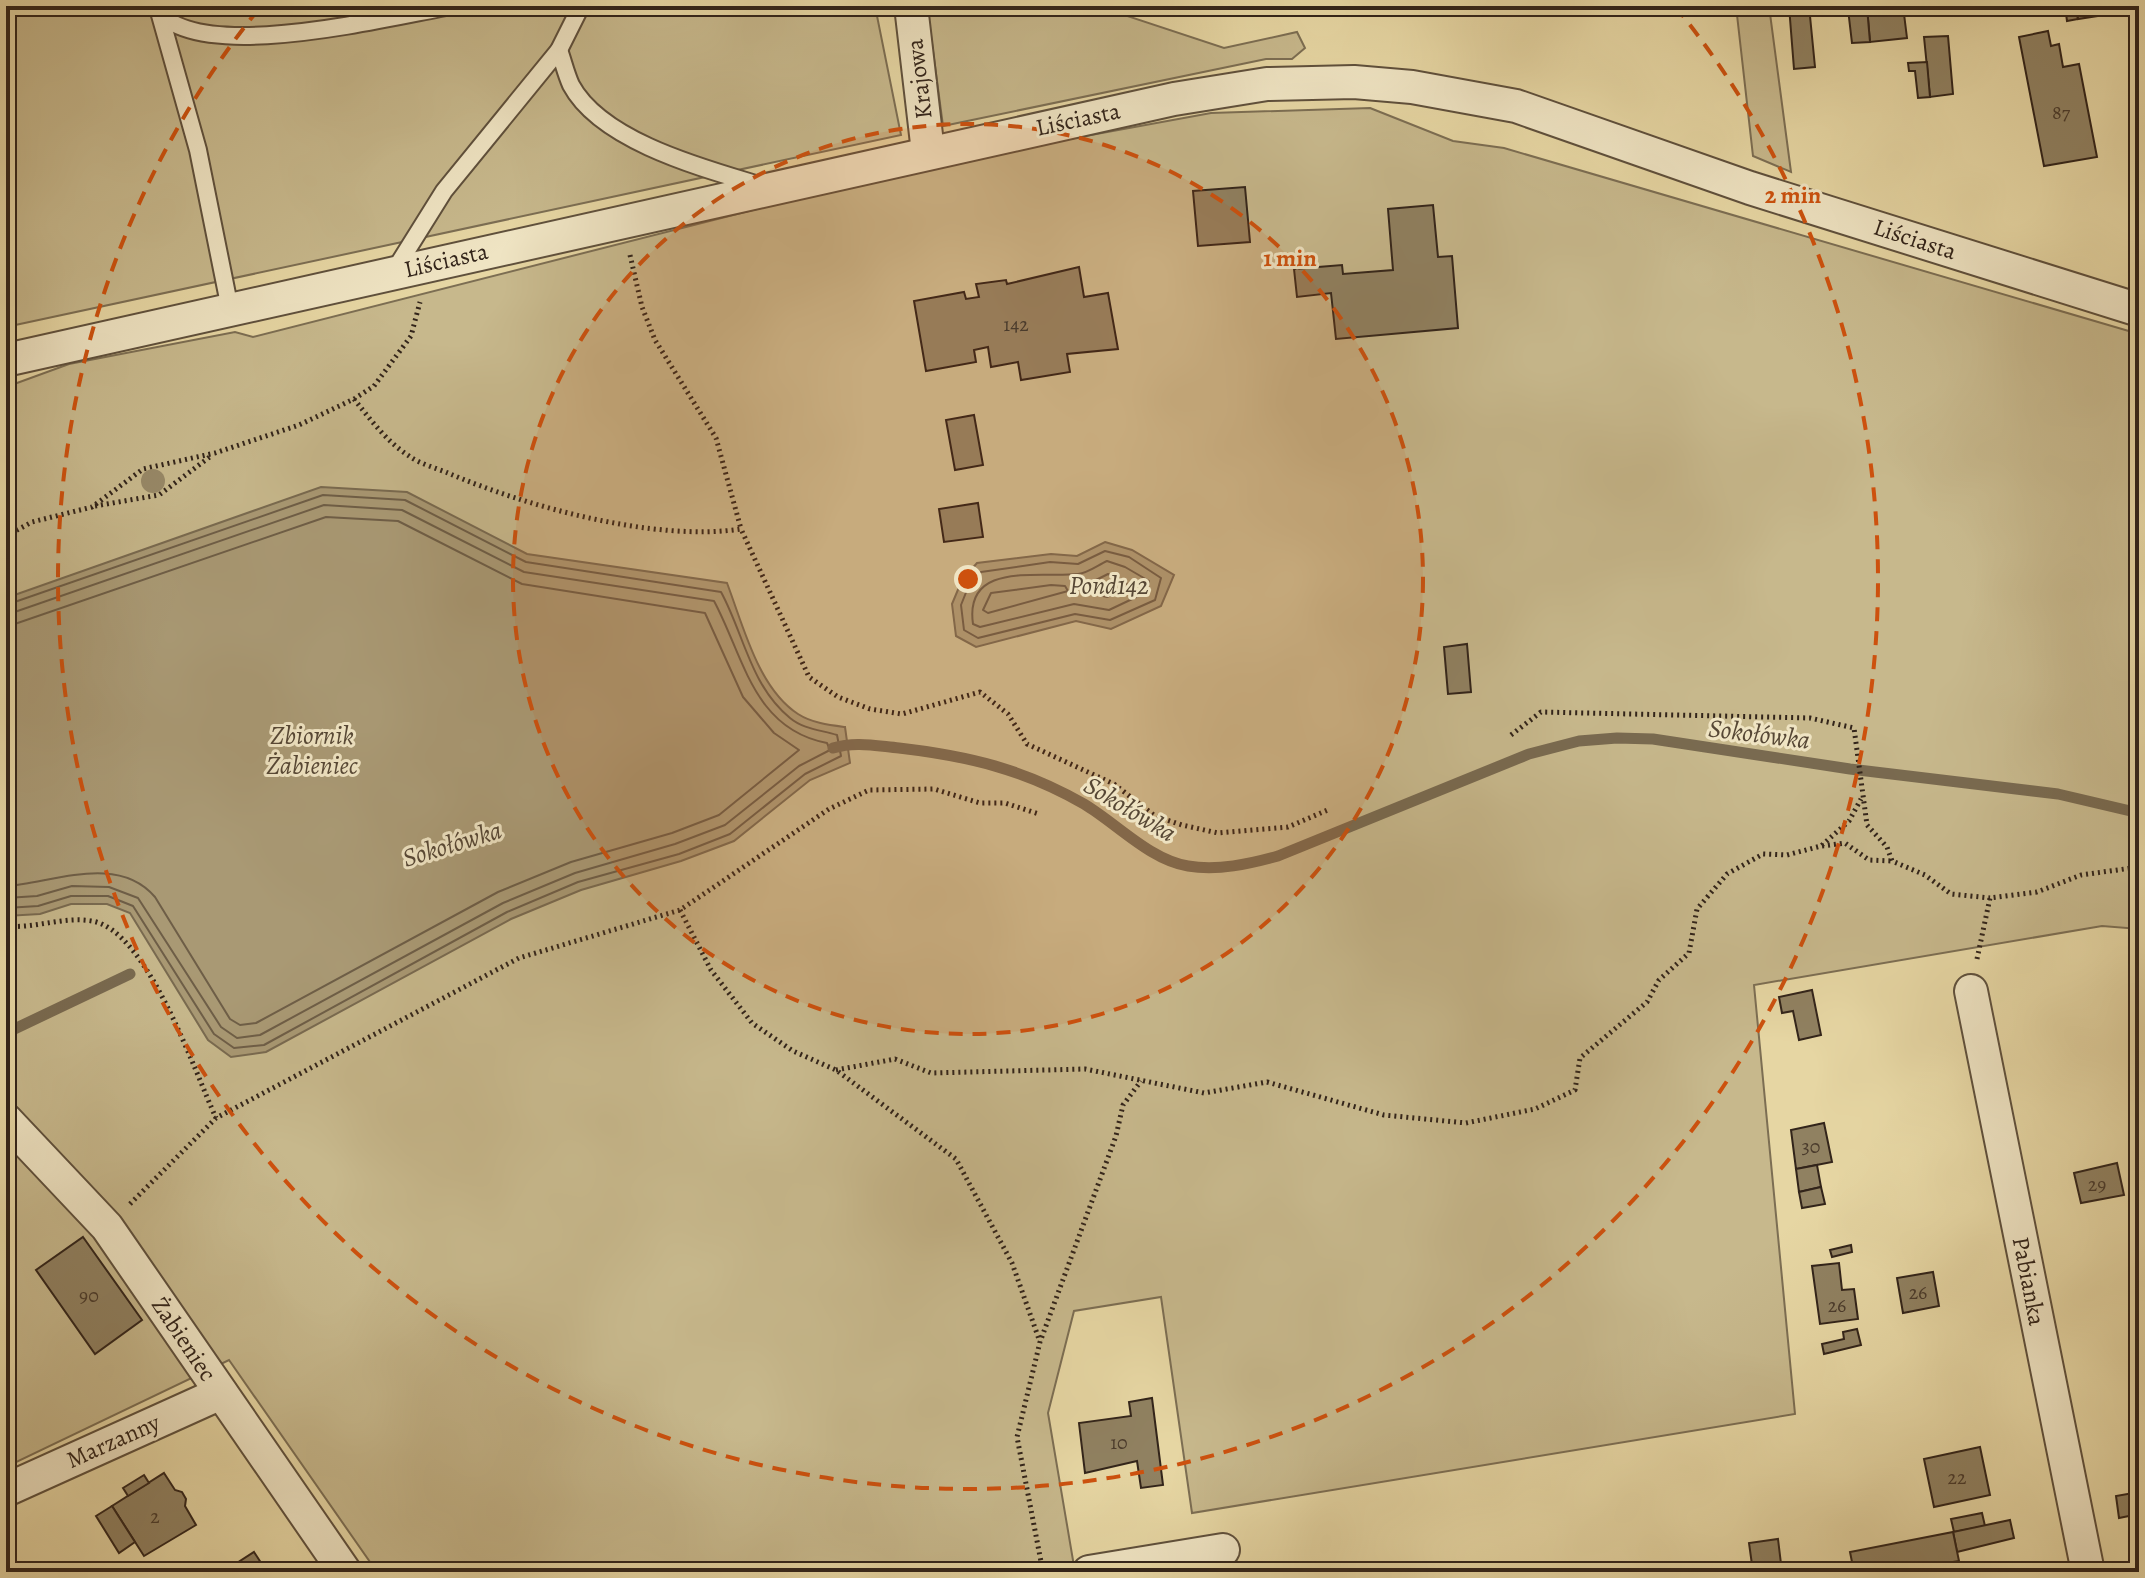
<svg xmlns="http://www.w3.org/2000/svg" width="2145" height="1578" viewBox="0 0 2145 1578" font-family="Alegreya,serif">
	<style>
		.green { fill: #c7b88c; stroke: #7c6e53; stroke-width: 2 }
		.water { fill: #a99974; stroke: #796a50; stroke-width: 2 }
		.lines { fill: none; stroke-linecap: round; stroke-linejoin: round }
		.shore { stroke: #6e5e47; stroke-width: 2 }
		.stream { stroke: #796a50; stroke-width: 11 }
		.building { fill: #908161; stroke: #32241a; stroke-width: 2 }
		.lane-casing { stroke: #5f503c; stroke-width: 20 }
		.street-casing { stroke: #5f503c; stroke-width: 36 }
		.path { stroke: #32241a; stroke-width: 5; stroke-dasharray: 2 4; stroke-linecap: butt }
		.lane { stroke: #efe4c3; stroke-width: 16 }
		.street { stroke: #efe4c3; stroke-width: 32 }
		.tree { fill: #978867 }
		.ring { fill: none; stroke: #cd510e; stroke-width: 4; stroke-dasharray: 14 10 }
		.labels { text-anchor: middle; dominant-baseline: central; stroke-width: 6; stroke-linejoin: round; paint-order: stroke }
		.number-label { font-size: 20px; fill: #4a3b2c }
		.street-label { font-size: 24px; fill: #32241a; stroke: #efe4c3 }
		.water-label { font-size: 26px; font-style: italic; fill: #564735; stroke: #efe4c3 }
		.centre { fill: #cd510e; stroke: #efe4c3; stroke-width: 4 }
		.ring-label { font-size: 24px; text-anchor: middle; font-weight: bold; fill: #cd510e; stroke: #efe4c3; stroke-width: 6; stroke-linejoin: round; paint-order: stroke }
	</style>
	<rect width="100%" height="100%" fill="#e6d6a3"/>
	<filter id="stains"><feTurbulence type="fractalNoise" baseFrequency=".0025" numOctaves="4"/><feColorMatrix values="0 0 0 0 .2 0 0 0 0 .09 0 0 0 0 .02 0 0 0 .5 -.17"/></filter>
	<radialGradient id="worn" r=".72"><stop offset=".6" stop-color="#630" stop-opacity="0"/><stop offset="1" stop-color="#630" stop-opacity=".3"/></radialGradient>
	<g class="green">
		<polygon points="6,6 875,6 901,135 6,327"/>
		<polygon points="927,6 1106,6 1109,10 1224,48 1297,32 1305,48 1292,59 1266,59 943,126"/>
		<polygon points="1736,6 1769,6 1791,172 1753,156"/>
		<polygon points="1370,108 1453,141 1504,148 2139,334 2139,929 2102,926 1754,985 1795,1414 1192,1513 1161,1297 1074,1311 1048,1413 1075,1572 377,1572 229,1360 6,1467 6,387 69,364 235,332 253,337 938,163 1211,113"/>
	</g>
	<g class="water">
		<path d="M 321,487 L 407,492 L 527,554 L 727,583 C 743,625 758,688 798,714 C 812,723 829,725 845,727 L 850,763 L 810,780 L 734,841 L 681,861 L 581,890 L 511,919 L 266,1052 L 231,1057 L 208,1040 L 130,913 L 107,904 L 71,904 L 40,914 L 6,916 L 6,598 Z"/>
		<polygon points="1105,542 1132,550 1174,575 1161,606 1111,629 1076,621 976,647 956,636 952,604 962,580 977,563 1051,554 1077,556"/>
	</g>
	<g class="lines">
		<g class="shore">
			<polygon points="1105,551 1129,557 1161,578 1155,600 1110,620 1075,614 978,638 964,630 961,605 969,585 981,572 1050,562 1078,564"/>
			<path d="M 1107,561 L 1125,567 L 1149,581 L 1147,592 L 1109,610 L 1074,604 L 980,627 L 973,624 C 964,561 1038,578 1078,574 C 1088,573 1098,565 1107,561 Z"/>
			<polygon points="1108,574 1126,582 1128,587 1107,597 1083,591 1084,586"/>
			<polygon points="1051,585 1065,586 1068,591 988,613 983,610 991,593"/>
			<path d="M 6,605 L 323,495 L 405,500 L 526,562 L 721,592 C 744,634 750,685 790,718 C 803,729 821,730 837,735 L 841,756 L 805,774 L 730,834 L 679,854 L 578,882 L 507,912 L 264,1045 L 234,1048 L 214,1034 L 133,906 L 108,896 L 71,896 L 38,906 L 6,908"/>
			<path d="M 6,615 L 324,505 L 402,510 L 524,572 L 714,601 C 744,657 753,729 827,743 L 830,750 L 799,766 L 725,825 L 675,844 L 575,873 L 503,903 L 260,1035 L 237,1038 L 221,1027 L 138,898 L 109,887 L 72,886 L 37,896 L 6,898"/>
			<path d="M 6,627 L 326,517 L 398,521 L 522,584 L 705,613 L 743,697 L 774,733 L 799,750 L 719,815 L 672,833 L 571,862 L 498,892 L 256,1023 L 240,1025 L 230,1019 L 155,897 C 118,853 52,883 6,886"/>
		</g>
		<g class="stream">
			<path d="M 833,748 C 855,741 877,746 899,748 C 968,756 1023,769 1084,804 C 1116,823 1150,860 1188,866 C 1218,871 1249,864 1278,856 L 1529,754 L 1579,741 L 1617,738 L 1653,739 L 1850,769 L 2058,794 L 2139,813"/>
			<polyline points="6,1033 130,974"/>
		</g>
	</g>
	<g class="building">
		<polygon points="1789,6 1809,6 1815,67 1794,69"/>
		<polygon points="1809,6 1903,6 1907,38 1870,42 1867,7 1810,14"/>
		<polygon points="2065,6 2076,6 2078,19 2067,21"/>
		<polygon points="2076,6 2123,6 2124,12 2078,19"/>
		<polygon points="1867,7 1870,42 1852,43 1848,9"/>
		<polygon points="2048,31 2051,46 2059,44 2063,67 2079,64 2097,157 2044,166 2019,37"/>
		<polygon points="1948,36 1953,94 1930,97 1924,37"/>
		<polygon points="1927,62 1930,97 1918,98 1915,71 1909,71 1908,63"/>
		<polygon points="1245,187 1250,242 1198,246 1193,191"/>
		<polygon points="1433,205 1438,257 1452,256 1458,328 1336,339 1331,293 1297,297 1294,269 1342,265 1343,274 1393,270 1388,209"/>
		<polygon points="1079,267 1084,297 1108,293 1118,349 1067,354 1070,372 1021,380 1018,362 991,367 988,347 974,350 976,362 926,371 914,301 964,292 966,299 979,297 976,284 1006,280 1007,284"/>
		<polygon points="974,415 983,465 955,470 946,420"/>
		<polygon points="978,503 983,537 944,542 939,509"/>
		<polygon points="1467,644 1471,692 1448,694 1444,647"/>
		<polygon points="1812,990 1821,1035 1799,1040 1793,1011 1782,1013 1779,997"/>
		<polygon points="1824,1123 1832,1162 1796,1169 1791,1130"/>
		<polygon points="2117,1163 2124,1195 2081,1203 2074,1173"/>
		<polygon points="1817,1165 1821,1187 1799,1192 1796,1169"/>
		<polygon points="1821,1187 1825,1204 1802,1208 1799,1192"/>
		<polygon points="83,1237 142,1320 95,1354 36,1270"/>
		<polygon points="1851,1245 1852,1252 1832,1257 1830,1250"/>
		<polygon points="1839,1263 1842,1290 1854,1289 1858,1319 1820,1324 1812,1266"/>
		<polygon points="1933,1272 1939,1306 1903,1313 1897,1278"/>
		<polygon points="1857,1329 1861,1345 1824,1354 1822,1344 1844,1339 1843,1332"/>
		<polygon points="1152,1398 1163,1485 1141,1488 1137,1461 1085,1473 1079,1423 1131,1416 1129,1402"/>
		<polygon points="1980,1447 1990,1495 1934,1507 1924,1459"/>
		<polygon points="164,1473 175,1490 182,1492 186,1499 185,1506 196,1525 144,1556 112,1506"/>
		<polygon points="144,1475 149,1483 128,1496 123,1488"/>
		<polygon points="2139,1492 2139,1514 2119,1518 2116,1496"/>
		<polygon points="112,1506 135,1542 119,1553 96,1516"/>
		<polygon points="1982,1513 1985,1526 1954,1532 1951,1519"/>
		<polygon points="2010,1520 2014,1538 1957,1552 1953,1532"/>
		<polygon points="1953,1532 1959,1561 1940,1564 1941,1572 1854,1572 1850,1552"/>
		<polygon points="1778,1539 1782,1572 1753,1572 1749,1543"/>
		<polygon points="254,1552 267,1572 223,1572"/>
	</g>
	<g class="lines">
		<defs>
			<g id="lane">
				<path d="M 155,6 C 189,68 392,16 452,6"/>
				<polyline points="160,15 198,150 230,309"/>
				<path d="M 559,50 C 563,61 566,74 571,85 C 601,141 702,168 759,185"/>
				<polyline points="394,271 444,191 559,50 581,6"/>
			</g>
			<g id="street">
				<polyline points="911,6 928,152"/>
				<polyline points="6,360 1174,99 1267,84 1354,82 1412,87 1516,106 1750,188 2139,310"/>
				<polyline points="1971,991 2088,1572"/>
				<polyline points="6,1120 107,1227 345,1572"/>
				<polyline points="6,1490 221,1393"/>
				<polyline points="1089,1572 1223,1550"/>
			</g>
		</defs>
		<use href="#lane" class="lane-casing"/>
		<use href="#street" class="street-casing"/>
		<g class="path">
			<polyline points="630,255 642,307 655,340 716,438 741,529"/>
			<path d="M 354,399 C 370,419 387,442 409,456 C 420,464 436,468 448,473 C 528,507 655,542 741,529 L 809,677 L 838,697 L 870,709 L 902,714 L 980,692 L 1008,714 L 1027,744 L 1114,784 L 1155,816 L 1182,825 L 1218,833 L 1288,827 L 1330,809"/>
			<polyline points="95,506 159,495 211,456"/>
			<polyline points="6,536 32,522 92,507 143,469 215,453 299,425 354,399 374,386 411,336 420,302"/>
			<polyline points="1511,735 1541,712 1810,718 1854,728 1867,825 1887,847 1892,861 1925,875 1951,894 1990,898"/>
			<polyline points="1822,846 1845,843 1869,860 1892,861"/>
			<polyline points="680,910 711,970 752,1023 793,1051 836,1070 956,1159 1012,1263 1040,1342"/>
			<path d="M 6,926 C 35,929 63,916 92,921 C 147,930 194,1070 216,1118"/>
			<polyline points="1977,959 1990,898 2037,892 2081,875 2139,867"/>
			<polyline points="836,1070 895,1059 931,1073 1085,1069 1204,1093 1267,1082 1384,1115 1466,1123 1535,1109 1575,1090 1580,1058 1647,1002 1659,980 1689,953 1697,909 1727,874 1763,854 1787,855 1821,846 1849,821 1861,799"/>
			<polyline points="130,1204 216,1118 519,958 680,910 829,809 869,790 934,789 980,803 1005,803 1039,814"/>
			<polyline points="1043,1572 1017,1437 1040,1342 1116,1136 1123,1105 1141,1081"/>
		</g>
		<use href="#lane" class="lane"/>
		<use href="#street" class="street"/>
	</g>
	<circle class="tree" cx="153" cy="481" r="12"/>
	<circle cx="968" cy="579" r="455" fill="#cd510e" fill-opacity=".12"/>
	<g class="ring">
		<circle cx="968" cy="579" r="455"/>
		<path d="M1675 6A910 910 0 1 1 261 6"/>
	</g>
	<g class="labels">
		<g class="number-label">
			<text x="2061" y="112">87</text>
			<text x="1016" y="324">142</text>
			<text x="1811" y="1146">30</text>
			<text x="2097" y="1184">29</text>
			<text x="1918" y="1292">26</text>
			<text x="89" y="1295">90</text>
			<text x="1837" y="1305">26</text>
			<text x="1119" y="1442">10</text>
			<text x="1957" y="1477">22</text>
			<text x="155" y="1516">2</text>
		</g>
		<g class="street-label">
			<text transform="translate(919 79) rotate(-97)">Krajowa</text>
			<text transform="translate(1078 119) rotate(-12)">Liściasta</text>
			<text transform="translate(1915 239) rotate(18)">Liściasta</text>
			<text transform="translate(446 260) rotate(-13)">Liściasta</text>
			<text transform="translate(2029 1281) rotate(79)">Pabianka</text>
			<text transform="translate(184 1339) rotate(56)">Żabieniec</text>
			<text transform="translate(113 1441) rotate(-24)">Marzanny</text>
		</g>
		<g class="water-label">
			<text x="1109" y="585">Pond142</text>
			<text transform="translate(1759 734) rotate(7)">Sokołówka</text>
			<text x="312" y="735">Zbiornik<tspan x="312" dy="30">Żabieniec</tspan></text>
			<text transform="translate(1130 809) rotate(31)">Sokołówka</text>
			<text transform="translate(452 844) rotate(-17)">Sokołówka</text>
		</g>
	</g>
	<circle cx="968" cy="579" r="12" class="centre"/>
	<g class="ring-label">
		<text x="1793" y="203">2 min</text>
		<text x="1290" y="266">1 min</text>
	</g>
	<rect width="2145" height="1578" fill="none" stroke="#e6d6a3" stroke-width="32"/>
	<rect x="8" y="8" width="2129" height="1562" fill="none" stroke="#32241a" stroke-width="4"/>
	<rect x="16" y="16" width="2113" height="1546" fill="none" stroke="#32241a" stroke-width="2"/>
	<rect width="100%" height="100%" filter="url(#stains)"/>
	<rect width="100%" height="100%" fill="url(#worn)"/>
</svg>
